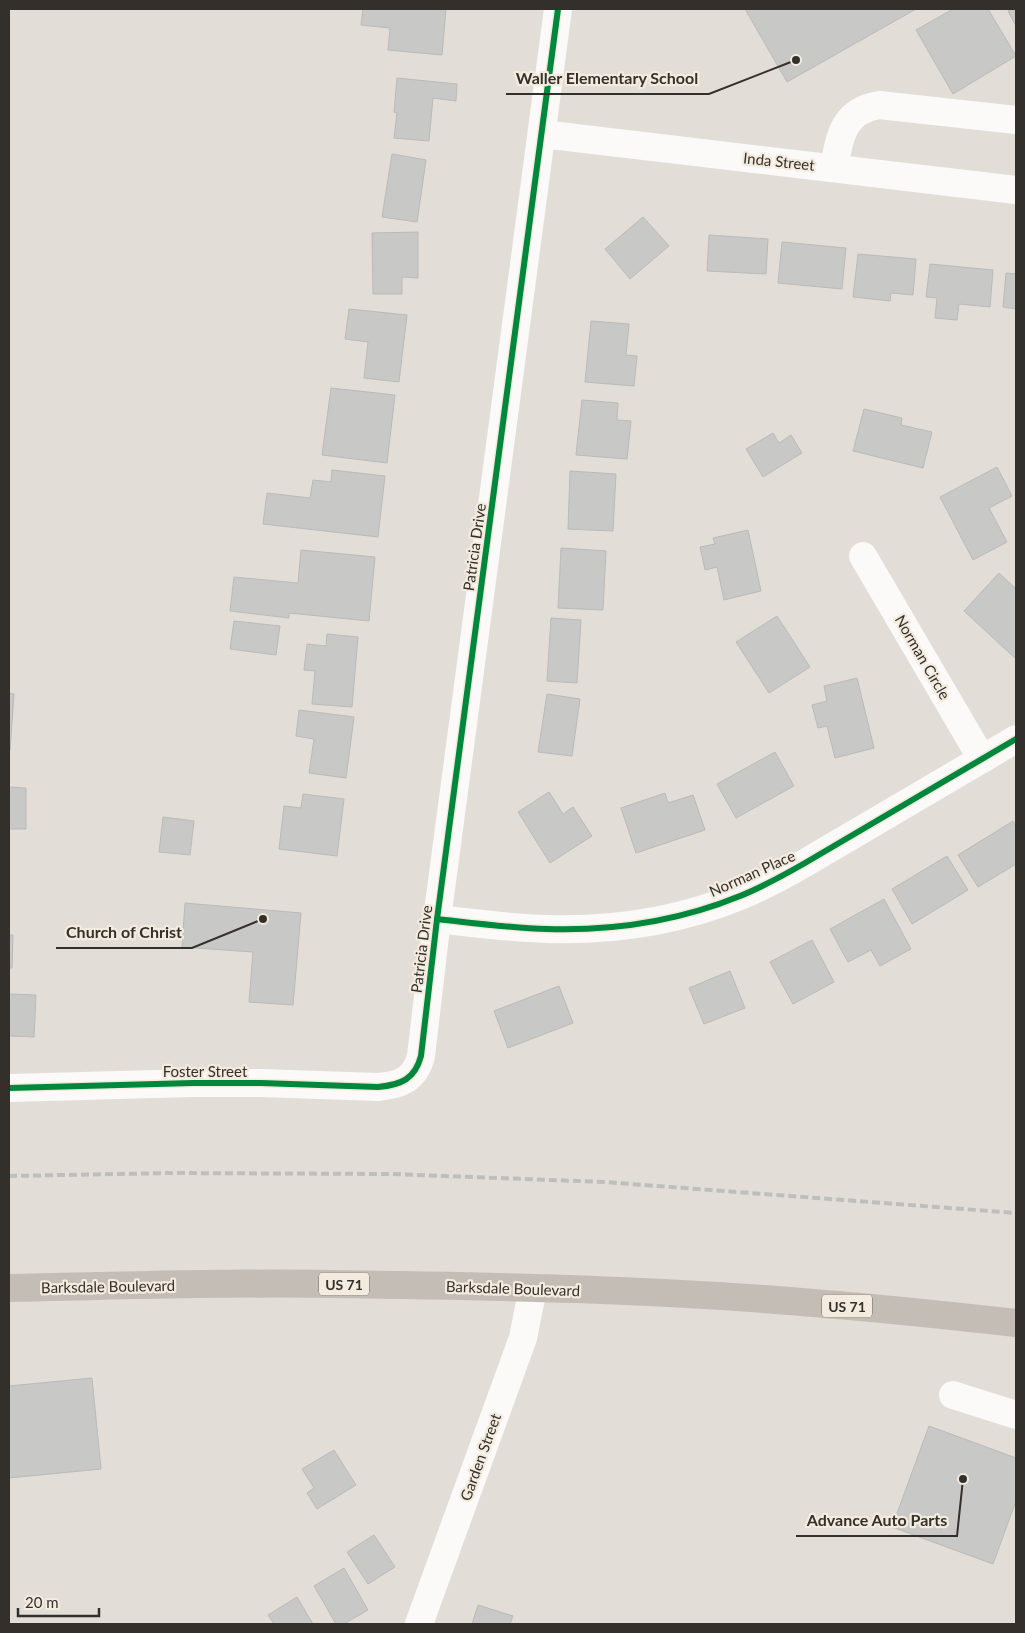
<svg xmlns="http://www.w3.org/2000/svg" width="1025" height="1633" viewBox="0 0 1025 1633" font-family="Lato,sans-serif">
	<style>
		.building { fill: #c8c8c7; stroke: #babab9 }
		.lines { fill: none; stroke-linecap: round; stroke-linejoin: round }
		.minor { stroke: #fbfaf9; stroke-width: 28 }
		.major { stroke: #c3bdb5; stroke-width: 28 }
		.rail { stroke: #bebebc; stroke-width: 4; stroke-dasharray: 8 4; stroke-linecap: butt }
		.cycleway-casing { stroke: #f4ebdf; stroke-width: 9 }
		.cycleway { stroke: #00873e; stroke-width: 6 }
		.labels { text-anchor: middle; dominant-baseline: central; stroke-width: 4.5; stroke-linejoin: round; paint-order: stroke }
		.shield { fill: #f4ebdf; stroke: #6d6861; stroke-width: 1 }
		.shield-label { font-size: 14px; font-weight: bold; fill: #33302b }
		.street-label { font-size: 15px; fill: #33302b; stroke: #f4ebdf }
		.leader { fill: none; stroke: #33302b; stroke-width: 2 }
		.callout-dot { fill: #33302b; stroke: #f4ebdf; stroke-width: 2 }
		.callout-label { font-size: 16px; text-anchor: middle; font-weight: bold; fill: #33302b; stroke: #f4ebdf; stroke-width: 4.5; stroke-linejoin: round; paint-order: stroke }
	</style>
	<rect width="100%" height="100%" fill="#e2ddd7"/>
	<g class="building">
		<polygon points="363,9 446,9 442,55 388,50 390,28 361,25"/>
		<polygon points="745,9 916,9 787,82"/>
		<polygon points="953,9 988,9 1016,56 953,94 916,30"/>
		<polygon points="1012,9 1016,9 1016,26 1008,11"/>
		<polygon points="397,78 457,84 456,101 433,98 429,141 394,138 397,113 394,112"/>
		<polygon points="392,154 426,160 417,222 382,217"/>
		<polygon points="643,217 669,246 630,279 605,249"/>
		<polygon points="418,232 418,278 402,277 402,294 373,294 372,233"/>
		<polygon points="709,235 768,239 766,274 707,271"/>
		<polygon points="782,242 846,248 842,289 778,283"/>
		<polygon points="858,254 916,259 913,295 891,293 890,301 853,297"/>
		<polygon points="930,264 993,270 990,307 959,304 957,320 935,318 937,298 926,297"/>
		<polygon points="1006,273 1016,274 1016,309 1003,307"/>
		<polygon points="349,309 407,315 399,382 364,378 368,342 345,339"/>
		<polygon points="591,321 629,324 626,355 637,356 634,386 585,382"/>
		<polygon points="331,388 395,395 387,463 322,455"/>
		<polygon points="582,400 618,403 617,420 631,421 627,459 576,455"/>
		<polygon points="864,409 902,418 901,425 932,432 923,468 853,451"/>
		<polygon points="773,433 779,443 791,435 802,453 763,477 746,449"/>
		<polygon points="997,467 1012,496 989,508 1007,542 973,560 940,497"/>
		<polygon points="332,470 385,476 378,537 263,524 267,493 310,498 313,480 331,482"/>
		<polygon points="570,471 616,474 613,531 568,529"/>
		<polygon points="748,530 761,591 724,600 717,567 705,570 700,547 715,544 713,538"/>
		<polygon points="561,548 606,551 603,610 558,608"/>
		<polygon points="301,550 375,557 369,621 289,613 289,618 230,611 234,577 298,583"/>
		<polygon points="999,573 1016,589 1016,659 964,611"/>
		<polygon points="777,616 810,667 769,693 736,642"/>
		<polygon points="551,618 581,620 577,683 547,681"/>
		<polygon points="234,621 280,626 276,655 230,649"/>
		<polygon points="327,634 358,637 352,707 312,704 315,671 304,670 307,644 326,646"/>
		<polygon points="857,678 874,748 835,758 827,726 818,728 812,705 827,701 824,686"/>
		<polygon points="9,693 14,694 10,751 9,751"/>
		<polygon points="547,694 580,699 572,756 538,752"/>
		<polygon points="299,710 354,717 346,778 309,773 314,739 296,736"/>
		<polygon points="775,752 794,786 736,818 717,784"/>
		<polygon points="9,787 26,788 26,829 9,829"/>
		<polygon points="549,792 563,814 573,807 592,836 550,863 518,812"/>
		<polygon points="665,793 668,803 693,795 705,830 636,853 621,808"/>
		<polygon points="303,794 344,799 337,856 279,849 284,806 301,808"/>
		<polygon points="163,817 194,821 190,855 159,852"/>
		<polygon points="1013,821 1016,827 1016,864 978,887 958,855"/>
		<polygon points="947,856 968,890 912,924 892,889"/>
		<polygon points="884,899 911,949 880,966 871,950 848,962 830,929"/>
		<polygon points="185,903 301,913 293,1005 249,1002 253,952 182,947"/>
		<polygon points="9,935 13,935 12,968 9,968"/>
		<polygon points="812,940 834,982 793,1004 770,962"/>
		<polygon points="730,971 745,1008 704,1024 689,988"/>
		<polygon points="559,986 573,1023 508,1048 494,1011"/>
		<polygon points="9,994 36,995 34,1037 9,1036"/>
		<polygon points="92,1378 101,1469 9,1478 9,1386"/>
		<polygon points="929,1426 1016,1458 1016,1501 993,1564 892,1527"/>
		<polygon points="334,1450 356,1485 317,1509 307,1493 314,1488 302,1469"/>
		<polygon points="374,1535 395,1567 368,1584 347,1552"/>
		<polygon points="344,1568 368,1610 344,1624 336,1624 314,1586"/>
		<polygon points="297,1597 313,1624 274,1624 268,1615"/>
		<polygon points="478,1605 513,1616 510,1624 472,1624"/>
	</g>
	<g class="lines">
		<g class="minor">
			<polyline points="542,134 1016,190"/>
			<path d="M 834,167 C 840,136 843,111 879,105 L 1016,120"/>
			<polyline points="863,556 982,759"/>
			<path d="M 437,919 C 473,923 510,928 547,929 C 613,931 679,921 740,896 C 763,887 784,875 805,863 L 1016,739"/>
			<path d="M 9,1088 L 193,1083 L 261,1083 L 378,1087 C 401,1085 415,1079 421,1056 L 437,919 L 558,9"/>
			<polyline points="953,1395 1016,1415"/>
			<polyline points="419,1624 523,1338 533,1288"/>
		</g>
		<path class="major" d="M 9,1288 C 115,1286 222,1282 328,1284 C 493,1286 660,1289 825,1304 C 888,1309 953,1316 1016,1323"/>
		<polyline class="rail" points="9,1176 171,1173 392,1174 604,1182 1016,1213"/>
		<defs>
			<g id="cycleway">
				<path d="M 437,919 C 473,923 510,928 547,929 C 613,931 679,921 740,896 C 763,887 784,875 805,863 L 1016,739"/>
				<path d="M 9,1088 L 193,1083 L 261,1083 L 378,1087 C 401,1085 415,1079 421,1056 L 437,919 L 558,9"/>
			</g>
		</defs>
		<use href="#cycleway" class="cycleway-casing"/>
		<use href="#cycleway" class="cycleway"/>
	</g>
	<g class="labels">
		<g class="shield">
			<rect x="319" y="1272.5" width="50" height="23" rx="4"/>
			<rect x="822" y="1294.5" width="50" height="23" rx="4"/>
		</g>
		<g class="shield-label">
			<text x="344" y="1284">US 71</text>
			<text x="847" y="1306">US 71</text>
		</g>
		<g class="street-label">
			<text transform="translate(779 161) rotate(6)">Inda Street</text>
			<text transform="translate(474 547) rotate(-82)">Patricia Drive</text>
			<text transform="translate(923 657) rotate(60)">Norman Circle</text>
			<text transform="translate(752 873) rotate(-24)">Norman Place</text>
			<text transform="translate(421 949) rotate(-83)">Patricia Drive</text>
			<text x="205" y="1071">Foster Street</text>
			<text transform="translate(108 1286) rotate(-1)">Barksdale Boulevard</text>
			<text transform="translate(513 1288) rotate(2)">Barksdale Boulevard</text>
			<text transform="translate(480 1457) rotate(-70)">Garden Street</text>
		</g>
	</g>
	<path class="leader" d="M796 60L709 94H506M263 919L192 948H56M963 1479L957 1536H796"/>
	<g class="callout-dot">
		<circle cx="796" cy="60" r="5"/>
		<circle cx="263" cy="919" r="5"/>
		<circle cx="963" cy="1479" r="5"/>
	</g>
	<g class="callout-label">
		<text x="607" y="84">Waller Elementary School</text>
		<text x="124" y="938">Church of Christ</text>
		<text x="877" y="1526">Advance Auto Parts</text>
	</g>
	<rect width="1025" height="1633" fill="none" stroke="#33302b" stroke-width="20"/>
	<path d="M18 1608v8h81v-8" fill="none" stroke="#33302b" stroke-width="2.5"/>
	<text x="25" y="1608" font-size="15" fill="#33302b" stroke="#f4ebdf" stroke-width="4" paint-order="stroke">20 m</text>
</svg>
